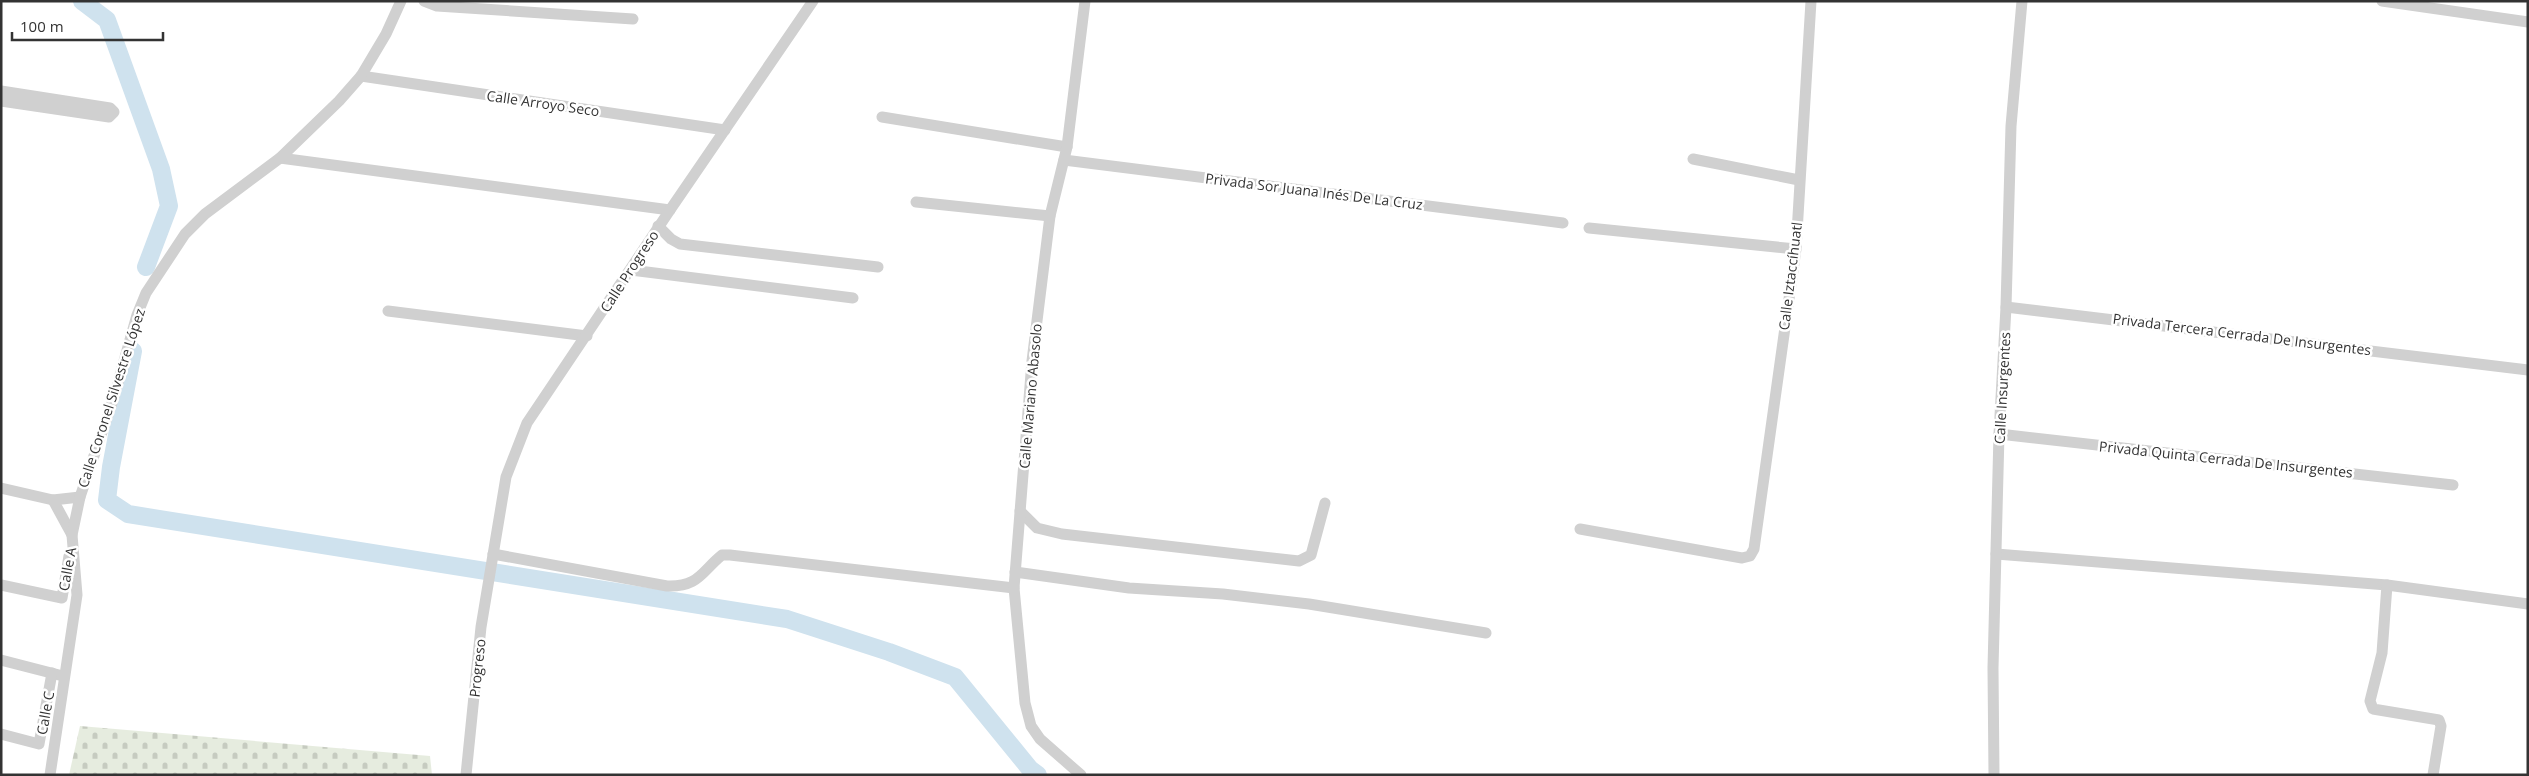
<svg xmlns="http://www.w3.org/2000/svg" width="2529" height="776" viewBox="0 0 2529 776" font-family="'Open Sans',sans-serif">
	<style>
		.cemetery { fill: url(#cemetery-stones) }
		.lines { fill: none; stroke-linecap: round; stroke-linejoin: round }
		.river { stroke: #cfe2ee; stroke-width: 18 }
		.minor { stroke: #d0d0d0; stroke-width: 11 }
		.labels { text-anchor: middle; dominant-baseline: central; stroke-width: 5; stroke-linejoin: round; paint-order: stroke }
		.street-label { font-size: 14px; fill: #333; stroke: #fff }
	</style>
	<defs>
		<pattern id="cemetery-stones" width="16" height="16" patternUnits="userSpaceOnUse" patternTransform="scale(1.25)"><rect width="16" height="16" fill="#e6ecdf"/><path d="M2 7V4a2 2 0 0 1 4 0v3zM10 15v-3a2 2 0 0 1 4 0v3z" fill="#c6cbc0"/></pattern>
	</defs>
	<rect width="100%" height="100%" fill="#fff"/>
	<polygon class="cemetery" points="80,726 430,756 432,775 69,775"/>
	<g class="lines">
		<g class="river">
			<polyline points="82,1 107,20 161,169 169,206 146,267"/>
			<polyline points="133,351 111,467 107,500 128,514 787,619 889,652 955,677 1030,769 1038,775"/>
		</g>
		<g class="minor">
			<polyline points="424,1 437,6 633,19"/>
			<polyline points="2382,1 2528,22"/>
			<polyline points="361,76 725,130"/>
			<polyline points="1,91 110,108 114,112 109,117 1,101"/>
			<polyline points="882,117 1067,147"/>
			<polyline points="280,158 670,210"/>
			<polyline points="1693,159 1799,180"/>
			<polyline points="1064,160 1563,223"/>
			<polyline points="916,202 1050,216"/>
			<polyline points="658,226 671,239 680,244 878,267"/>
			<polyline points="1589,228 1796,249"/>
			<polyline points="631,270 853,298"/>
			<polyline points="2006,307 2528,370"/>
			<polyline points="388,311 587,336"/>
			<polyline points="1999,434 2453,485"/>
			<polyline points="1,488 53,500 80,497"/>
			<polyline points="53,500 72,535"/>
			<polyline points="1020,511 1037,528 1062,534 1299,561 1311,555 1325,503"/>
			<polyline points="1580,529 1742,558 1750,556 1754,549 1796,249 1811,1"/>
			<path d="M 493,554 L 667,586 C 699,587 701,572 722,555 L 730,555 L 1014,588"/>
			<polyline points="1996,554 2387,585 2528,604"/>
			<polyline points="1015,572 1129,588 1223,594 1309,604 1486,633"/>
			<polyline points="1,585 62,598 69,556"/>
			<polyline points="2387,585 2382,653 2370,701 2373,709 2439,720 2441,726 2433,775"/>
			<polyline points="1,660 59,675"/>
			<polyline points="1,734 39,744 52,673"/>
			<polyline points="50,775 77,595 72,535 80,497 113,400 137,315 146,293 185,234 205,214 280,158 339,101 361,76 386,34 401,1"/>
			<polyline points="466,775 481,627 506,477 527,423 670,210 813,1"/>
			<polyline points="1081,775 1040,739 1031,726 1025,703 1014,588 1032,361 1050,216 1067,147 1085,1"/>
			<polyline points="1994,775 1993,668 1999,434 2006,307 2011,126 2022,1"/>
		</g>
	</g>
	<g class="labels">
		<g class="street-label">
			<text transform="translate(543 103) rotate(8)">Calle Arroyo Seco</text>
			<text transform="translate(1314 191) rotate(7)">Privada Sor Juana Inés De La Cruz</text>
			<text transform="translate(629 271) rotate(-57)">Calle Progreso</text>
			<text transform="translate(1790 276) rotate(-83)">Calle Iztaccíhuatl</text>
			<text transform="translate(2242 334) rotate(7)">Privada Tercera Cerrada De Insurgentes</text>
			<text transform="translate(2002 388) rotate(-87)">Calle Insurgentes</text>
			<text transform="translate(1030 396) rotate(-85)">Calle Mariano Abasolo</text>
			<text transform="translate(111 398) rotate(-72)">Calle Coronel Silvestre López</text>
			<text transform="translate(2226 459) rotate(6)">Privada Quinta Cerrada De Insurgentes</text>
			<text transform="translate(67 569) rotate(-80)">Calle A</text>
			<text transform="translate(477 668) rotate(-84)">Progreso</text>
			<text transform="translate(45 713) rotate(-80)">Calle C</text>
		</g>
	</g>
	<rect width="2529" height="776" fill="none" stroke="#333333" stroke-width="5"/>
	<path d="M12 32v8h151v-8" fill="none" stroke="#333333" stroke-width="2.5"/>
	<text x="20" y="32" font-size="15" fill="#333333" stroke="#ffffff" stroke-width="4" paint-order="stroke">100 m</text>
</svg>
